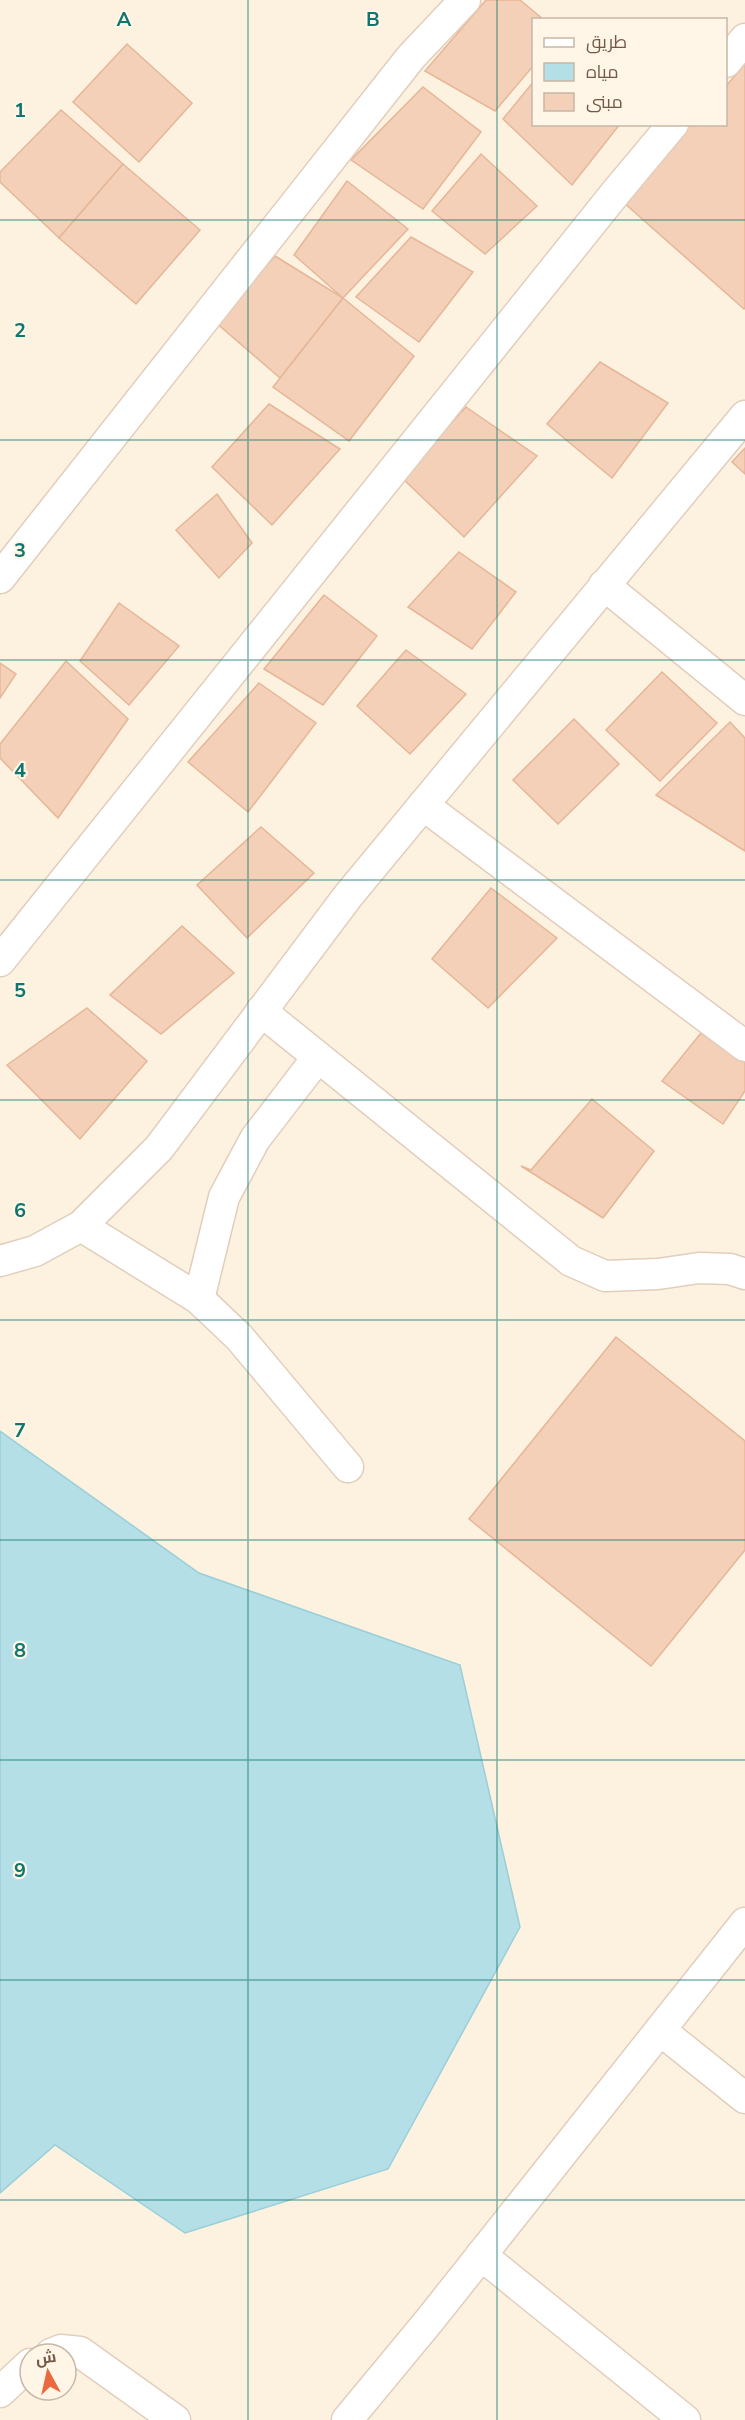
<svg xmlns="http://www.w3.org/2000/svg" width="745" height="2420" viewBox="0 0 745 2420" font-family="'Nunito Sans',Cairo,sans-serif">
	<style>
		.water { fill: #b4dfe7; stroke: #9aced9; stroke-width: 1.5 }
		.building { fill: #f3d0b7; stroke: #e6b697; stroke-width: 1.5 }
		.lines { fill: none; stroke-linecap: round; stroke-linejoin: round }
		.street-casing { stroke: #e1cebc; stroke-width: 33 }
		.street { stroke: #fff; stroke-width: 30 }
		.grid { fill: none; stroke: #0f766e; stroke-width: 1.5; stroke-opacity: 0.55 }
		.grid-label { font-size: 20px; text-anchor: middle; font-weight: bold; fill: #0f766e; stroke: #fff6e7; stroke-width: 4.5; stroke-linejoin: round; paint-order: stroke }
	</style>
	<rect width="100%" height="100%" fill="#fdf2e0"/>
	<polygon class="water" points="0,1431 199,1573 460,1665 520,1927 388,2169 185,2233 55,2145 0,2193"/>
	<g class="building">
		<polygon points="486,0 520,0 544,20 534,20 534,65 495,111 425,71"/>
		<polygon points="127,44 192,103 139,162 73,102"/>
		<polygon points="745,64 745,308 744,309 623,202 691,124 726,124 726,86"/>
		<polygon points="534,81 534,124 620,124 572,185 503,119"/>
		<polygon points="423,87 481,132 423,209 351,160"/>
		<polygon points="61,110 123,164 59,238 0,182 0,172"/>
		<polygon points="481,154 537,206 485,254 432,211"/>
		<polygon points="123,164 200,230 136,304 59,238"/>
		<polygon points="347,181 408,229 343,298 294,255"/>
		<polygon points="411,237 473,272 419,342 356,297"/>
		<polygon points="275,256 343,298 280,378 215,322"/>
		<polygon points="343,298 414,356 349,441 273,387"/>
		<polygon points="600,362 668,403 612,478 547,424"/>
		<polygon points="269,404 340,449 272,525 212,467"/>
		<polygon points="466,407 537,456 464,537 401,477"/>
		<polygon points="745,448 745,474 732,462"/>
		<polygon points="217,494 252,543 219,578 176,530"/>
		<polygon points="459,552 516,592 472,649 408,607"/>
		<polygon points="324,595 377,636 323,705 264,669"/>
		<polygon points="119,603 179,646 129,705 80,661"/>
		<polygon points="406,650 466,694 410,754 357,706"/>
		<polygon points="66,661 128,719 58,818 0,758 0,744"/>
		<polygon points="0,663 16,674 0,698"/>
		<polygon points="662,672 717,723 660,781 606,730"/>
		<polygon points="259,683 316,723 248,812 188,762"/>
		<polygon points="574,719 619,764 558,824 513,780"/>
		<polygon points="730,722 745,738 745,851 656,795"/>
		<polygon points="261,827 314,873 247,938 197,885"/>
		<polygon points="491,888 557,938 488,1008 432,959"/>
		<polygon points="182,926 234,973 161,1034 110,995"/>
		<polygon points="87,1008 147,1061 80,1139 7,1065"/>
		<polygon points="701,1033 745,1062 745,1091 723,1124 662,1081"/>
		<polygon points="592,1099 654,1151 603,1218 521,1166 531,1170"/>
		<polygon points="616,1337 745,1441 745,1550 651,1666 469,1519"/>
	</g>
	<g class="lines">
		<defs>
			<g id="street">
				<polyline points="726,62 745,39"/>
				<polyline points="0,578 411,57 465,0"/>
				<polyline points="604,585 745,700"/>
				<polyline points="423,805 745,1046"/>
				<polyline points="0,961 617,191 673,124"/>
				<polyline points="261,1011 571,1261 605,1276 658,1274 699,1268 730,1269 745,1274"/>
				<polyline points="81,1226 199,1299 239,1337 348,1467"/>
				<polyline points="0,1261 35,1251 81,1226 159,1148 348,896 745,416"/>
				<polyline points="199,1299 224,1197 255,1139 318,1057"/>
				<polyline points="660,2030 745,2098"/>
				<polyline points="481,2255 685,2420"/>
				<polyline points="51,2354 61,2350 80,2352 175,2420"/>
				<polyline points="0,2392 30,2364"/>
				<polyline points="347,2420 429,2321 745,1923"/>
			</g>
		</defs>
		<use href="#street" class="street-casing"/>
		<use href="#street" class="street"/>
	</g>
	<path class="grid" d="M 248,0 L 248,2420M 497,0 L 497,2420M 0,220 L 745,220M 0,440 L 745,440M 0,660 L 745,660M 0,880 L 745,880M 0,1100 L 745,1100M 0,1320 L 745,1320M 0,1540 L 745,1540M 0,1760 L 745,1760M 0,1980 L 745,1980M 0,2200 L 745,2200"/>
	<g class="grid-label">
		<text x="124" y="26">A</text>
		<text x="373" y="26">B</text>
		<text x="20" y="117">1</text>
		<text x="20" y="337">2</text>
		<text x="20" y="557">3</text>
		<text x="20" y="777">4</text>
		<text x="20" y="997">5</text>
		<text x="20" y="1217">6</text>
		<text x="20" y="1437">7</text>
		<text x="20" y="1657">8</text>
		<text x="20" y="1877">9</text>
	</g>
	<rect x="532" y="18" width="195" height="108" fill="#fff6e7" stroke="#c7b7a7" stroke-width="1.5"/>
	<rect x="544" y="38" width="30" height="9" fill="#ffffff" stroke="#c7b7a7" stroke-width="1.5"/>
	<text x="586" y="48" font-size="18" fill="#745847">طريق</text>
	<rect x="544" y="63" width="30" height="18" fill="#b4dfe7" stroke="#c7b7a7" stroke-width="1.5"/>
	<text x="586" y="78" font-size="18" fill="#745847">مياه</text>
	<rect x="544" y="93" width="30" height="18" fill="#f3d0b7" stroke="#c7b7a7" stroke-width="1.5"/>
	<text x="586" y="108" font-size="18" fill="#745847">مبنى</text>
	<g transform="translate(48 2372) rotate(352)"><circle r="28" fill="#fff6e7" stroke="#c7b7a7" stroke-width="1.5"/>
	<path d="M0-4.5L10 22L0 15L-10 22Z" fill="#ec6940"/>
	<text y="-9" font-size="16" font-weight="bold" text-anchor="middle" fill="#745847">ش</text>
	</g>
</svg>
